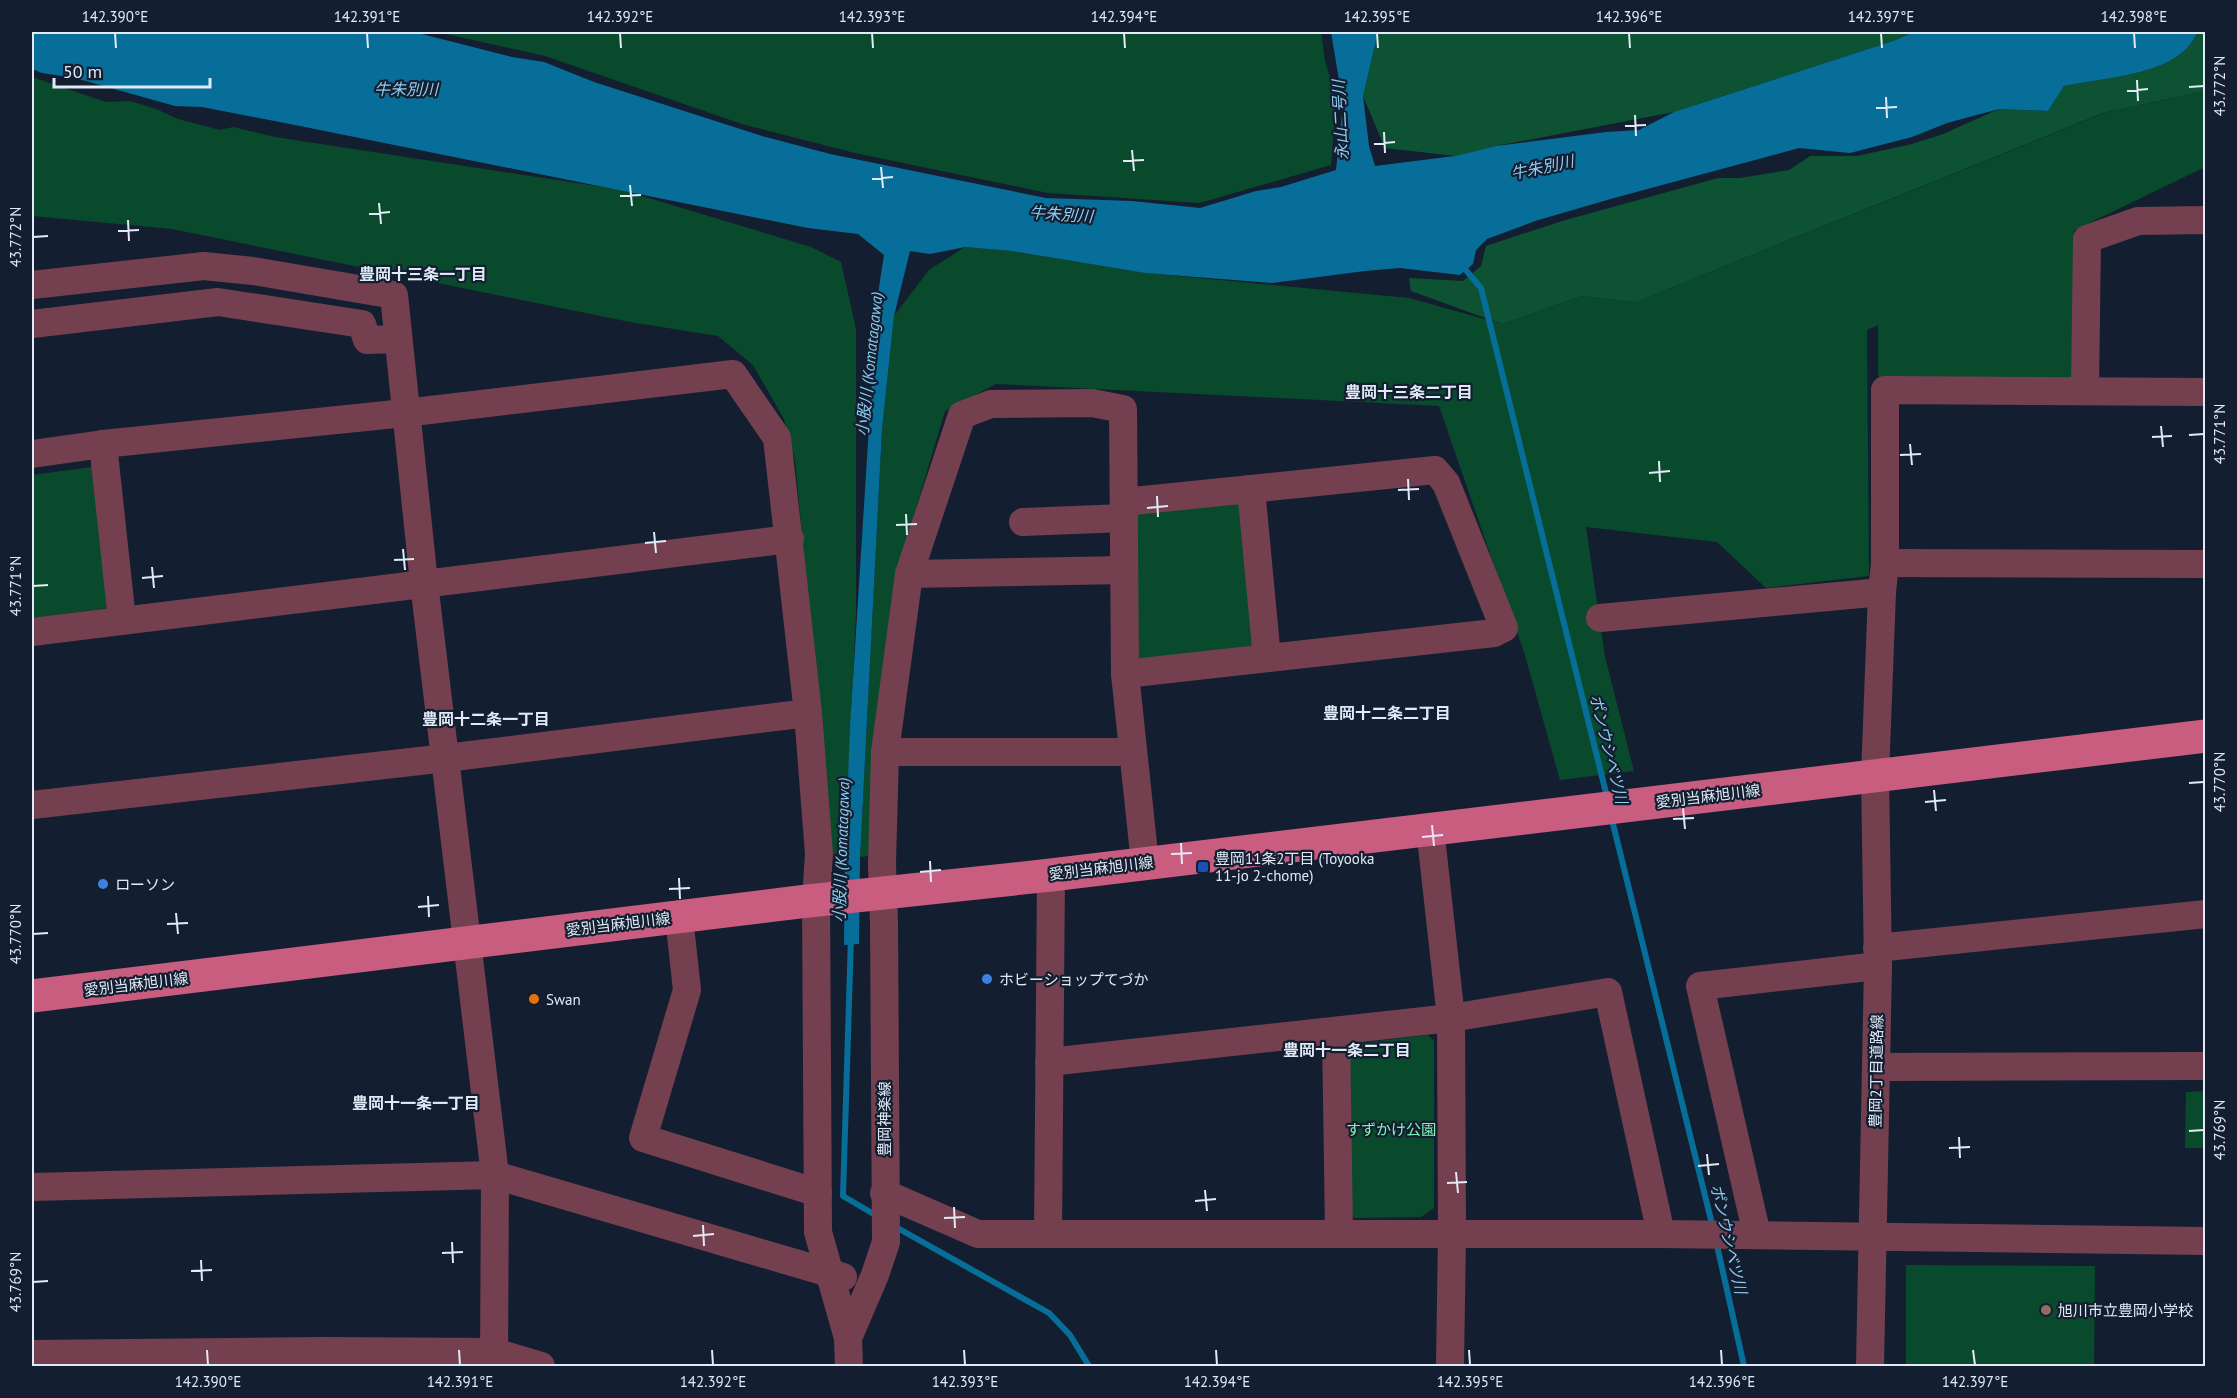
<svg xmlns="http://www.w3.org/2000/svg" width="2237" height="1398" viewBox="0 0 2237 1398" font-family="'PT Sans','Noto Sans JP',sans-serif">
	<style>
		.green { fill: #094a2d }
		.forest { fill: #0c5233 }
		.water { fill: #076e9a }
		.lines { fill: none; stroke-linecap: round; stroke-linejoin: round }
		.stream { stroke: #076e9a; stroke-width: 6 }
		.minor { stroke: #744050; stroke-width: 28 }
		.major { stroke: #c95d80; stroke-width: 33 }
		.ticks { fill: none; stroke: #e1eaf6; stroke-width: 2 }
		.transit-dot { fill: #1a4fb4; stroke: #131f30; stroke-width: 2 }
		.shop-dot { fill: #3f7fe0; stroke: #131f30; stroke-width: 2 }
		.food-dot { fill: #e8710a; stroke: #131f30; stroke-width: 2 }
		.education-dot { fill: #8d6e63; stroke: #131f30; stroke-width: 2 }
		.labels { text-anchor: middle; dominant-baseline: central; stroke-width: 4.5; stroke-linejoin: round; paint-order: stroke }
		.street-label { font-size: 15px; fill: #e1eaf6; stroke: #131f30 }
		.poi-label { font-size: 15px; fill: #e1eaf6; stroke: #131f30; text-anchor: start }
		.park-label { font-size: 15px; fill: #83f5b7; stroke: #131f30 }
		.water-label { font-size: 16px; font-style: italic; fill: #8dcbf0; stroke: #131f30 }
		.neighbourhood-label { font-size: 16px; font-weight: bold; fill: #e1eaf6; stroke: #131f30 }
		.neatline { fill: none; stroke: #e1eaf6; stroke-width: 2 }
		.ticks-label { font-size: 15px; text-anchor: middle; fill: #e1eaf6 }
	</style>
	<rect width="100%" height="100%" fill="#131f30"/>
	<g class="green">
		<polygon points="437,32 1321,32 1325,61 1336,98 1331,165 1200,203 1048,193 855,153 742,124 545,56"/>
		<polygon points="32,77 106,102 130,101 156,109 178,119 220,130 233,127 275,137 622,190 811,247 841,262 856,329 856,612 845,855 832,856 795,460 784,419 753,365 718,336 630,322 172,229 32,216"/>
		<polygon points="2205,91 2205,167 2073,231 2087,239 2085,390 1885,390 1878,375 1878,325 1867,330 1869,576 1766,588 1717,542 1586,527 1605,657 1634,771 1560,780 1524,652 1439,406 996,384 945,411 908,535 868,856 860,857 882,429 894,316 929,270 965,247 1012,251 1145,273 1409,298 1502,324 1582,296 1636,302 2104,113"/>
		<polygon points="92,467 111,608 32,618 32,475"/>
		<polygon points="1244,502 1257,645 1137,661 1137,514"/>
		<polygon points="1428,1035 1434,1041 1434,1208 1421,1217 1354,1218 1349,1212 1347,1050 1351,1044"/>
		<polygon points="2205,1091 2205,1148 2185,1148 2186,1092"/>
		<polygon points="1906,1265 2095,1266 2094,1366 1906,1366"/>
	</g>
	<g class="forest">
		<polygon points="1378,32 1914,32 1893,41 1674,112 1496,146 1455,156 1385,148 1363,96"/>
		<path d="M 2197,32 L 2205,32 L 2205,91 L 2103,113 L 1636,302 L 1582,296 L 1502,324 L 1411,291 L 1409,278 L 1463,281 L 1481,266 L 1486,246 L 1562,221 L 1718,178 L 1740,178 L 1789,170 L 1810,156 L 1857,156 L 1912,144 L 1943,134 L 1999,109 L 2048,111 L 2064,86 C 2104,77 2181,76 2197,32 Z"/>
	</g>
	<path class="water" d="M 32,32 L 414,32 L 512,57 L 544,62 L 594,82 L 762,136 L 830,154 L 1046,198 L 1132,201 L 1200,208 L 1256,191 L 1281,187 L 1336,170 L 1343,104 L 1331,32 L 1378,32 L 1363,96 L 1369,146 L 1375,166 L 1455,156 L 1496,146 L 1606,132 L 1639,130 L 1674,112 L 1893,41 L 1914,32 L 2197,32 C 2181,76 2104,77 2064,86 L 2048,111 L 1999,109 L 1947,123 L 1912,137 L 1850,153 L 1799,148 L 1614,198 L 1535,221 L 1487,239 L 1476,250 L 1473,264 L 1460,275 L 1400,268 L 1365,271 L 1272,283 L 1145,273 L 1012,251 L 965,247 L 930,254 L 910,251 L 894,316 L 882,429 L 860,857 L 859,944 L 844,945 L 845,855 L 850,727 L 877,300 L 884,255 L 858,234 L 808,228 L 290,124 L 202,107 L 175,106 L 75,78 L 42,73 L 32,69 Z"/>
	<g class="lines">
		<g class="stream">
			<polyline points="1461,268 1464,268 1481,288 1607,797"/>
			<polyline points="1611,816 1713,1228"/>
			<polyline points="851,937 843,1196 877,1216"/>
			<polyline points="894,1226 1049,1313 1070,1335 1089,1366"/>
			<polyline points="1716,1241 1744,1366"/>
		</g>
		<g class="minor">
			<polyline points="32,285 204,266 253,271 394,295 424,583 495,1175 494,1366"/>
			<polyline points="32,324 218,302 362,324 367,340 398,339"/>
			<polyline points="2085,390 2087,239 2138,221 2206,220"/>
			<polyline points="103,444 122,620"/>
			<polyline points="32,454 103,444 405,413 733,374 777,438 808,713 819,854 816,900 818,1232 848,1338 849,1366"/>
			<polyline points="1251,489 1267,658"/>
			<polyline points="1124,502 1435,470 1446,483 1504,628 1494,633 1125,674"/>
			<polyline points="1023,522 1124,518"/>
			<polyline points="1885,563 2206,564"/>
			<polyline points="909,574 1124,570"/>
			<polyline points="1600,618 1882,592"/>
			<polyline points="32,632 790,539"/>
			<polyline points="885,752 1133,752"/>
			<polyline points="32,805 446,758 808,713"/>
			<polyline points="1430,828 1451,1018 1452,1235 1450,1366"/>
			<polyline points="679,917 687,990 643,1138 818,1193"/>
			<polyline points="1877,948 2206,914"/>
			<polyline points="1336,1031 1339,1234"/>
			<polyline points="1049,1062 1451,1018 1608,992 1661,1234"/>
			<polyline points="1876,1067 2206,1066"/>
			<polyline points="32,1187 495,1175 843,1277"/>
			<polyline points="884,1193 978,1234 1661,1234 2206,1241"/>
			<polyline points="1048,1234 1051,875"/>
			<polyline points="1757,1235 1700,986 1878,966"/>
			<polyline points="848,1338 875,1275 886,1242 884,922 882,864 885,752 909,574 962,415 991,404 1092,403 1123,409 1125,674 1145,863"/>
			<polyline points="32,1354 321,1351 494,1352 541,1366"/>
			<polyline points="1870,1366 1878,966 1875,776 1882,592 1885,563 1885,390 2206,392"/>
		</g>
		<polyline class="major" points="32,996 799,902 1051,875 2206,736"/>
	</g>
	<path class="ticks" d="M 115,33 L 116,48M 367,33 L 368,48M 620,33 L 621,48M 872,33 L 873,48M 1124,33 L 1125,48M 1377,33 L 1378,48M 1629,33 L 1630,48M 1881,33 L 1882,48M 2134,33 L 2135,48M 2137,80 L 2138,101M 2189,87 L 2204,86M 2127,91 L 2148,89M 1886,97 L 1887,118M 1876,108 L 1897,107M 1635,115 L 1636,136M 1625,126 L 1646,125M 1384,132 L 1385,153M 1374,144 L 1395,142M 1132,150 L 1134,171M 1123,161 L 1144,160M 881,167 L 883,188M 872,179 L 893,177M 630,185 L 632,206M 620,196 L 641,195M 379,203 L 381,224M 369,214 L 390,212M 128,220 L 129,241M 118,231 L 139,230M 33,237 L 48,236M 2161,426 L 2163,447M 2189,435 L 2204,434M 2152,437 L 2172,436M 1910,444 L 1912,465M 1900,455 L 1921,454M 1659,461 L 1660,482M 1649,473 L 1670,471M 1408,479 L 1409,500M 1398,490 L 1419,489M 1157,496 L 1158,517M 1147,508 L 1168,506M 906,514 L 907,535M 896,525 L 917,524M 654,532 L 656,553M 645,543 L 666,541M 403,549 L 405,570M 394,560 L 414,559M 152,567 L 154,588M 142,578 L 163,576M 33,586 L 48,585M 2189,783 L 2204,782M 1934,790 L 1936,811M 1925,802 L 1946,800M 1683,808 L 1685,829M 1673,819 L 1694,818M 1432,825 L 1434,846M 1422,837 L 1443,835M 1181,843 L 1182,864M 1171,854 L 1192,853M 930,861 L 931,882M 920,872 L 941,870M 679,878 L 680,899M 669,889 L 690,888M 428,896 L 429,917M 418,907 L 439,905M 176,913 L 178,934M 167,924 L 188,923M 33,934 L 48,933M 2189,1131 L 2204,1130M 1959,1137 L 1960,1158M 1949,1148 L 1970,1147M 1707,1154 L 1709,1175M 1698,1166 L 1719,1164M 1456,1172 L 1458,1193M 1447,1183 L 1467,1182M 1205,1190 L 1207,1211M 1195,1201 L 1216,1199M 954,1207 L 955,1228M 944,1218 L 965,1217M 703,1225 L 704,1246M 693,1236 L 714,1234M 452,1242 L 453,1263M 442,1253 L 463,1252M 201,1260 L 202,1281M 191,1271 L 212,1270M 33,1282 L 48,1281M 207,1350 L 208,1365M 459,1350 L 460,1365M 712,1350 L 713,1365M 964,1350 L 965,1365M 1216,1350 L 1217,1365M 1469,1350 L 1470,1365M 1721,1350 L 1722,1365M 1973,1350 L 1975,1365"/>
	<rect class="transit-dot" x="1197" y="861" width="12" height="12" rx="3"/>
	<g class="shop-dot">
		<circle cx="103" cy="884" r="6"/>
		<circle cx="987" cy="979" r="6"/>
	</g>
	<circle class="food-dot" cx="534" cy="999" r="6"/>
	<circle class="education-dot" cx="2046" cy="1310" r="6"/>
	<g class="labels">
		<g class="street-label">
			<text transform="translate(1708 796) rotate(-7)">愛別当麻旭川線</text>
			<text transform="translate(1101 868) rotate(-7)">愛別当麻旭川線</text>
			<text transform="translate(618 924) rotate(-7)">愛別当麻旭川線</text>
			<text transform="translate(136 984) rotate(-7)">愛別当麻旭川線</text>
			<text transform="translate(1876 1071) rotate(-89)">豊岡2丁目道路線</text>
			<text transform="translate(884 1119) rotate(-90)">豊岡神楽線</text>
		</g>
		<g class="poi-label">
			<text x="1215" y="858">豊岡11条2丁目 (Toyooka<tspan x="1215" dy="17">11-jo 2-chome)</tspan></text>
			<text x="115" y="884">ローソン</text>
			<text x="999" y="979">ホビーショップてづか</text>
			<text x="546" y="999">Swan</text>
			<text x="2058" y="1310">旭川市立豊岡小学校</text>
		</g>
		<g class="park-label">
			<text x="1391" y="1129">すずかけ公園</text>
		</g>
		<g class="water-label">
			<text x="406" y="89">牛朱別川</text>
			<text transform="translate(1340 120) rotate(-93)">永山二号川</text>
			<text transform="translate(1542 167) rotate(-12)">牛朱別川</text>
			<text transform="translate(1061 214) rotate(4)">牛朱別川</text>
			<text transform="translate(869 364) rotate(-84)">小股川 (Komatagawa)</text>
			<text transform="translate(1609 749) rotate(76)">ポンウシベツ川</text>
			<text transform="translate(841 850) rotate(-88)">小股川 (Komatagawa)</text>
			<text transform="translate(1729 1239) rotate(77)">ポンウシベツ川</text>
		</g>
		<g class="neighbourhood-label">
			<text x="423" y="274">豊岡十三条一丁目</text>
			<text x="1409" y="392">豊岡十三条二丁目</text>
			<text x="1387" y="713">豊岡十二条二丁目</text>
			<text x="486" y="719">豊岡十二条一丁目</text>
			<text x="1347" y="1050">豊岡十一条二丁目</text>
			<text x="416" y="1103">豊岡十一条一丁目</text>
		</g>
	</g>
	<rect width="2237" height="1398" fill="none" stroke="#131f30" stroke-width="66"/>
	<path d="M54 78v9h156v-9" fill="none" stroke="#e1eaf6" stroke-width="3"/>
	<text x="63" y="78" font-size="18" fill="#e1eaf6" stroke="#131f30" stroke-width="4.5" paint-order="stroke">50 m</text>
	<rect x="33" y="33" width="2171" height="1332" class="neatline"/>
	<g class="ticks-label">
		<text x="115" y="22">142.390°E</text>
		<text x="367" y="22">142.391°E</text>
		<text x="620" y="22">142.392°E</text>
		<text x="872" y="22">142.393°E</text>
		<text x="1124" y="22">142.394°E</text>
		<text x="1377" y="22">142.395°E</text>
		<text x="1629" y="22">142.396°E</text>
		<text x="1881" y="22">142.397°E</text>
		<text x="2134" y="22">142.398°E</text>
		<text transform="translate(2220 86) rotate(-90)" y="5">43.772°N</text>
		<text transform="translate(16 237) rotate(-90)" y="5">43.772°N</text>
		<text transform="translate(2220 434) rotate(-90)" y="5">43.771°N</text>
		<text transform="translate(16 586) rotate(-90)" y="5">43.771°N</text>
		<text transform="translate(2220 782) rotate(-90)" y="5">43.770°N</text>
		<text transform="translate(16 934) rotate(-90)" y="5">43.770°N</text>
		<text transform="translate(2220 1130) rotate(-90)" y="5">43.769°N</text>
		<text transform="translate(16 1282) rotate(-90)" y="5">43.769°N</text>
		<text x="208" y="1387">142.390°E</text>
		<text x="460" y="1387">142.391°E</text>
		<text x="713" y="1387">142.392°E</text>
		<text x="965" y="1387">142.393°E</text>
		<text x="1217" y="1387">142.394°E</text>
		<text x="1470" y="1387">142.395°E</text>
		<text x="1722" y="1387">142.396°E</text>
		<text x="1975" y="1387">142.397°E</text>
	</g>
</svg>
